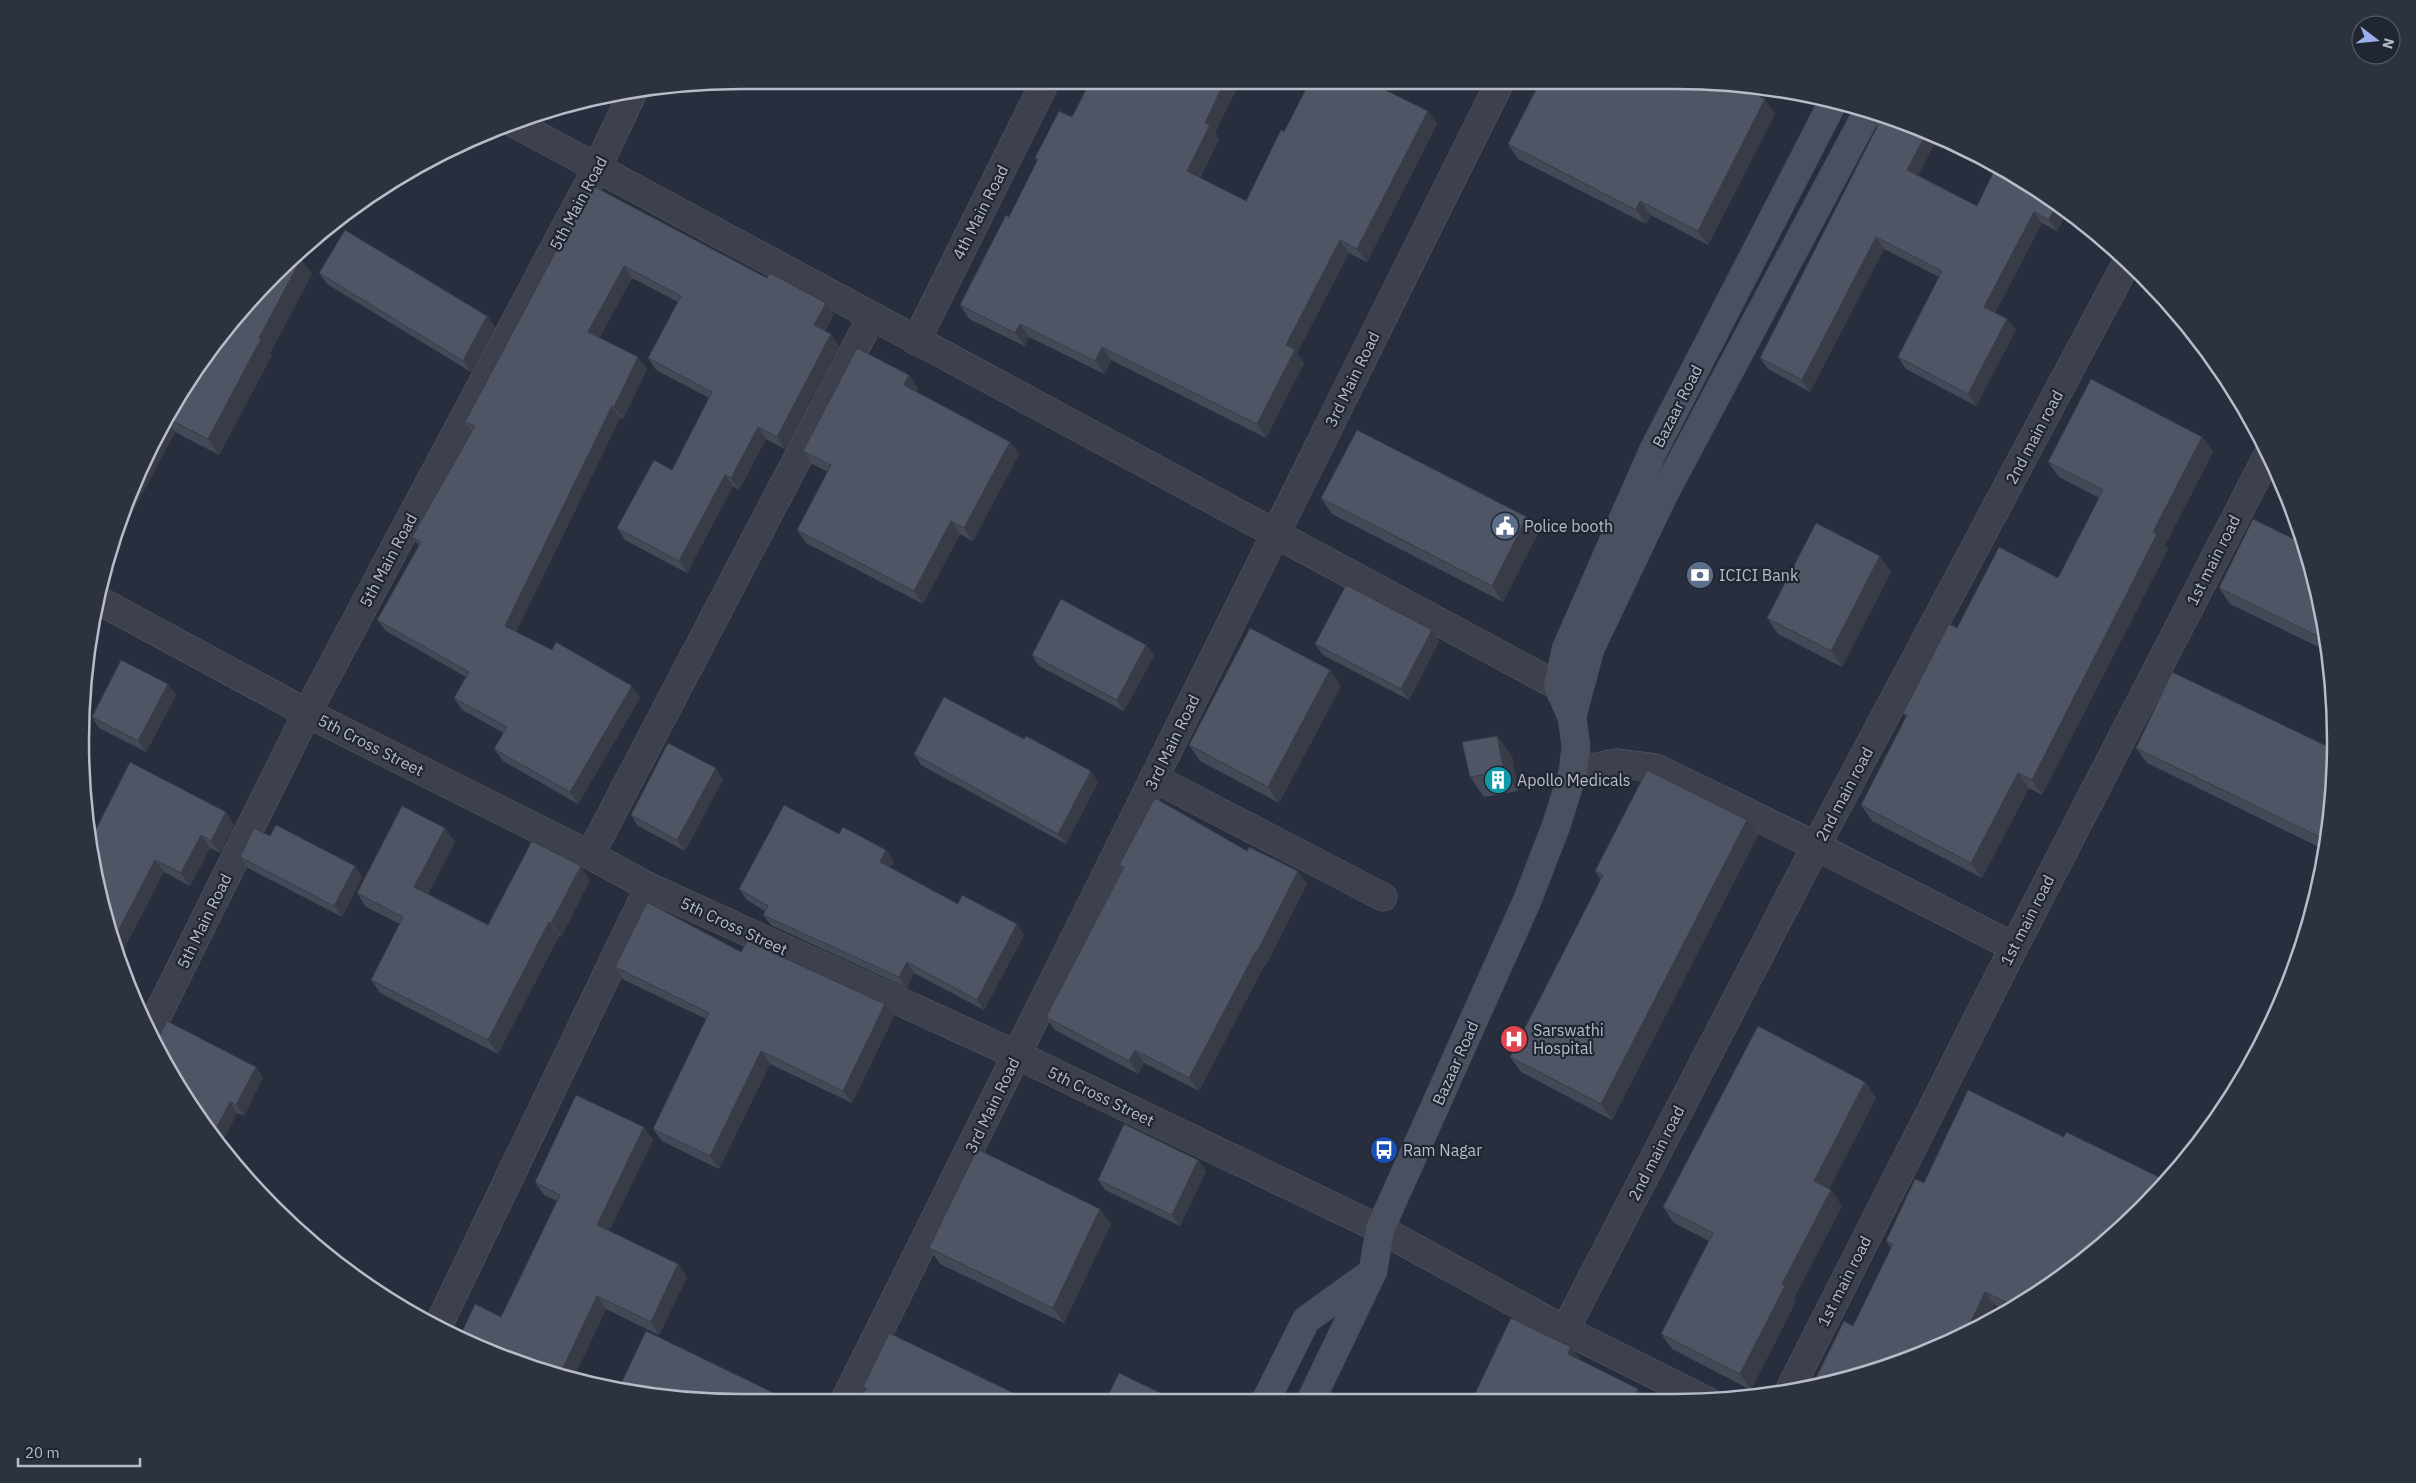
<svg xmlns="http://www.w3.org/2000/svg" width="2416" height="1483" viewBox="0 0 2416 1483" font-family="'IBM Plex Sans',sans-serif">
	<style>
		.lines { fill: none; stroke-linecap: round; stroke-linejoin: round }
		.minor-casing { stroke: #575c68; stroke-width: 29 }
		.secondary-casing { stroke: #454a57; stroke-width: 29 }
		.minor { stroke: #3c414d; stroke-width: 28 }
		.secondary { stroke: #4b5060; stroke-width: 28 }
		.wall { fill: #444957 }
		.shaded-wall { fill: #373c47 }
		.building { fill: #4f5565; stroke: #373c47 }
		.labels { text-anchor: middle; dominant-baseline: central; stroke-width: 4.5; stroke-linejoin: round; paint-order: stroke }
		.street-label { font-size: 16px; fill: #b8bcc8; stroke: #212633 }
		.poi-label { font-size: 16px; fill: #b8bcc8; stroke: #212633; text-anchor: start }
		.rim { fill: none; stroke: #b8bcc8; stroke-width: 2.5 }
	</style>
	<rect width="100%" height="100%" fill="#282e3d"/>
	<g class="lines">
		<defs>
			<g id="minor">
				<polyline points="512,122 1558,686"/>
				<polyline points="916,341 1044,84"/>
				<polyline points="98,600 307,713 590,855 649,887 1017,1055 1380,1229 1565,1330 1709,1402"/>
				<polyline points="1573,772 1616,763 1656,768 1816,846 2014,947"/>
				<polyline points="1154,778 1383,897"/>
				<polyline points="590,855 872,316"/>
				<polyline points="148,1034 307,713 597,168 634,90"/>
				<polyline points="439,1324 649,887"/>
				<polyline points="1565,1330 1816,846 2127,262"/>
				<polyline points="1791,1387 2014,947 2268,455"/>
				<polyline points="844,1402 1500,82"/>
			</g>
			<g id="secondary">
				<polyline points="1572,717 1590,649 1664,494 1868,111"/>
				<polyline points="1265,1402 1306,1320 1370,1274"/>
				<polyline points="1310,1402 1373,1271 1380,1229 1527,901 1556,826 1573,772 1576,746 1572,717 1558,686 1566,649 1653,451 1832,104"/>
			</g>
		</defs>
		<use href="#minor" class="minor-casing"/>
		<use href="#secondary" class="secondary-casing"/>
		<use href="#minor" class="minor"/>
		<use href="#secondary" class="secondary"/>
	</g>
	<g class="wall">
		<polygon points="1878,113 1918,176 1977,206 2042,192 2067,212 2057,231 2042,223 1995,313 2007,319 2016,330 1976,406 1906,369 1898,357 1939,277 1884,249 1810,392 1768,369 1760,358 1877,127 1874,122"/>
		<polygon points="1775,114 1708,245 1651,215 1646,224 1518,159 1508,144"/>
		<polygon points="1072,117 1215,133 1219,139 1200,178 1246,201 1284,132 1437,124 1367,262 1349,253 1297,353 1304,363 1266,438 1111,360 1104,374 1029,337 1025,346 969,319 960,305 1009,217 1037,161 1035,158"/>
		<polygon points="591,185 834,314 825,331 839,346 785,449 766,439 739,490 733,486 687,573 625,540 617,528 672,470 709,398 656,370 648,358 678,302 632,278 599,338 647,369 623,419 620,418 516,632 640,698 578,804 503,761 494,749 504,733 462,710 454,698 466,677 386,631 377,620 419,546 412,537 472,431 465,422"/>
		<polygon points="301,259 312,274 270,353 272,355 219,455 175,432 120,536 114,533 115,529 192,374"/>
		<polygon points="319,273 487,316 495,327 471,372 327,284"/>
		<polygon points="909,375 918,388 916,392 1010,442 1019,454 973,541 960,534 923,604 806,543 797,530 828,472 812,464 803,451"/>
		<polygon points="2202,437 2213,452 2165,545 2168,549 2042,795 2029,788 1982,878 1872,821 1861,805 1906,717 1903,713 1957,628 2058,578 2099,498 2059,477 2048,462"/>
		<polygon points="1321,498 1538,533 1503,602 1332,514"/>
		<polygon points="1891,572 1842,667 1778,634 1767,618"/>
		<polygon points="2219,588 2323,613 2327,651 2230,604"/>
		<polygon points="1439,641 1409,700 1323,655 1315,644"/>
		<polygon points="1146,645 1154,656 1124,711 1039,666 1032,655"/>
		<polygon points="168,684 176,695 146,752 99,728 92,717"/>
		<polygon points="1341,686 1279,803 1200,761 1189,745"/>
		<polygon points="1497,736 1512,756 1518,791 1484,797 1470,777"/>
		<polygon points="2136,748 2335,750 2325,850 2147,763"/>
		<polygon points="914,754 1098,782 1066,844 921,765"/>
		<polygon points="723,779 685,851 638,826 631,815"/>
		<polygon points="226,812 234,825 220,853 210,848 190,886 164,872 89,843"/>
		<polygon points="1747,820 1758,835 1612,1120 1521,1072 1510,1057 1601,880 1595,871"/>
		<polygon points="839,834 894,861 890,868 958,904 1017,924 1024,935 984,1010 914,973 907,988 771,925 763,915 765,911 747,900 739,889"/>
		<polygon points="270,836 355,866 362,877 342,917 248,868 240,857"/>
		<polygon points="455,842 428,894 488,925 590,880 561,937 559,936 498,1054 380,993 371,980 400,924 366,907 357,893"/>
		<polygon points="1247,851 1307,884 1266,965 1265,964 1199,1091 1144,1063 1138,1074 1055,1030 1046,1017 1122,869 1119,865"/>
		<polygon points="741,952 894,1016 852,1103 770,1064 719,1169 662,1141 653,1129 706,1019 624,980 615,967"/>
		<polygon points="155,1045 256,1067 263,1077 244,1116 237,1113 220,1147 217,1144"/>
		<polygon points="1865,1082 1876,1098 1829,1189 1831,1190 1842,1206 1794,1298 1796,1301 1751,1390 1672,1349 1661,1334 1709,1241 1674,1223 1663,1207"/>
		<polygon points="653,1140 609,1231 678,1264 687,1277 659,1335 606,1309 574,1377 529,1368 501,1317 557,1201 544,1195 535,1182"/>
		<polygon points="1198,1160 1206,1171 1180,1226 1105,1190 1098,1180"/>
		<polygon points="1924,1183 2111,1239 2008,1312 1995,1305 1887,1368 1853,1326 1891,1248 1886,1241"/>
		<polygon points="1100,1209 1111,1224 1064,1323 940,1264 929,1248"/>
	</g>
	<g class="shaded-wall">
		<polygon points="1224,83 1240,83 1215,133 1219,139 1196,184 1187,171 1205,123"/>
		<polygon points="1765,99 1775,114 1708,245 1698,231"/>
		<polygon points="1428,111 1437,124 1367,262 1357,249"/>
		<polygon points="1926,134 1937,140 1915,181 1907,170"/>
		<polygon points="1640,201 1651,215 1646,224 1636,210"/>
		<polygon points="2057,204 2067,212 2057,231 2049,220"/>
		<polygon points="2034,212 2042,223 1992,318 1984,307"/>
		<polygon points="1876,237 1884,249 1810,392 1802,380"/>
		<polygon points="1340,240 1349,253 1297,353 1304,363 1266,438 1257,424 1286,345"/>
		<polygon points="301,259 312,274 270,353 272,355 219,455 208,439 259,338"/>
		<polygon points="624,266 632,278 596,344 588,332"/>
		<polygon points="826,303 834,314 822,337 814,325"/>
		<polygon points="487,316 495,327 471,372 463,361"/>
		<polygon points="2007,319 2016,330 1976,406 1968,394"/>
		<polygon points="1020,324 1029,337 1025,346 1015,333"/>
		<polygon points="831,334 839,346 785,449 777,437"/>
		<polygon points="1102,347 1111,360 1104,374 1095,361"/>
		<polygon points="638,357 647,369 623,419 614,407"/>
		<polygon points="909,375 918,388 913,398 904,385"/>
		<polygon points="612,406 620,418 513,638 505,626"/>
		<polygon points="168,422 175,432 120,536 115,529"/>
		<polygon points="758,427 766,439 739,490 731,478"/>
		<polygon points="2202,437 2213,452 2165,545 2168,549 2042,795 2032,780 2153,532"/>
		<polygon points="1010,442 1019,454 973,541 964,528"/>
		<polygon points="725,475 733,486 687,573 679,561"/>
		<polygon points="1527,517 1538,533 1503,602 1492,586"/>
		<polygon points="951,521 960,534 923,604 914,591"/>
		<polygon points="1880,556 1891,572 1842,667 1831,651"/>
		<polygon points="1432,630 1439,641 1409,700 1401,689"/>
		<polygon points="1146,645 1154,656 1124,711 1117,700"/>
		<polygon points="1330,670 1341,686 1279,803 1268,787"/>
		<polygon points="168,684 176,695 146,752 138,741"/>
		<polygon points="632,686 640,698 578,804 570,792"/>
		<polygon points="1497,736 1512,756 1518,791 1504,771"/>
		<polygon points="716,768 723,779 685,851 677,840"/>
		<polygon points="1091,771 1098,782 1066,844 1058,834"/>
		<polygon points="2018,773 2029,788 1982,878 1971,863"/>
		<polygon points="226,812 234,825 220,853 211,841"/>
		<polygon points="1747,820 1758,835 1612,1120 1601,1104"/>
		<polygon points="445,828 455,842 424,901 414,887"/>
		<polygon points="201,835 210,848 190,886 181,873"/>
		<polygon points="886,850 894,861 888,873 880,862"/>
		<polygon points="155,860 164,872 118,961 115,954 112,943"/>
		<polygon points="355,866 362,877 342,917 334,906"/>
		<polygon points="581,866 590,880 561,937 551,923"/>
		<polygon points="1298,871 1307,884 1266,965 1257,952"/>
		<polygon points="549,922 559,936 498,1054 488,1040"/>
		<polygon points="1017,924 1024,935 984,1010 977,1000"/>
		<polygon points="1256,951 1265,964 1199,1091 1189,1078"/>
		<polygon points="907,962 914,973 907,988 899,977"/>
		<polygon points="885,1004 894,1016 852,1103 843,1091"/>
		<polygon points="1135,1050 1144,1063 1138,1074 1129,1061"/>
		<polygon points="761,1051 770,1064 719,1169 710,1156"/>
		<polygon points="256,1067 263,1077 244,1116 236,1105"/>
		<polygon points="1865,1082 1876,1098 1825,1197 1814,1181"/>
		<polygon points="230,1102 237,1113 220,1147 212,1137"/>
		<polygon points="644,1127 653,1140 606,1238 597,1225"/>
		<polygon points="1198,1160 1206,1171 1180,1226 1172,1215"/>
		<polygon points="1831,1190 1842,1206 1794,1298 1796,1301 1751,1390 1740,1374 1782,1284"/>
		<polygon points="1100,1209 1111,1224 1064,1323 1053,1308"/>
		<polygon points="678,1264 687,1277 659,1335 651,1322"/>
		<polygon points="1985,1292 1995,1305 1986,1323 1966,1332"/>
		<polygon points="597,1296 606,1309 574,1377 560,1374"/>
		<polygon points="1571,1347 1580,1359 1576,1366 1568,1354"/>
		<polygon points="1638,1389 1647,1401 1646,1402 1632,1401"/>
		<polygon points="776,1394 781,1402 772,1402"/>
		<polygon points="1022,1397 1025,1402 1020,1402"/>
	</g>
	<g class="building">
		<polygon points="1718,81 1737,85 1765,99 1698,231 1640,201 1636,210 1508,144 1540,82"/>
		<polygon points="1224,83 1205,123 1210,125 1187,171 1246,201 1281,130 1284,132 1309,83 1371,83 1428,111 1357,249 1340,240 1286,345 1295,350 1257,424 1102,347 1095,361 1020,324 1015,333 960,305 1006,215 1009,217 1038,159 1035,158 1059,111 1072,117 1089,84"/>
		<polygon points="1878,113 1887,115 1926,134 1907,170 1977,206 1995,169 2042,192 2057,204 2049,220 2034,212 1984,307 2007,319 1968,394 1898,357 1942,271 1876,237 1802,380 1760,358 1878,125 1874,122"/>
		<polygon points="591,185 767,278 770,273 826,303 814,325 831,334 777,437 758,427 731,478 725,475 679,561 617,528 654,460 672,470 712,392 648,358 681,296 624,266 588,332 638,357 614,407 612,406 505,626 552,650 556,642 632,686 570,792 494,749 507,727 454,698 469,672 377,620 421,542 412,537 475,426 465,422"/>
		<polygon points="345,230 487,316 463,361 319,273"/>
		<polygon points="295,256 301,259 259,338 261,339 208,439 169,419 192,374 274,274"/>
		<polygon points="857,348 909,375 904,385 1010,442 964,528 951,521 914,591 797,530 831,465 803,451"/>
		<polygon points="2091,379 2202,437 2153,532 2157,534 2032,780 2018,773 1971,863 1861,805 1907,715 1903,713 1949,624 1957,628 1999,547 2058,578 2103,490 2048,462"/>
		<polygon points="1357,430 1527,517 1492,586 1321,498"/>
		<polygon points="2253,519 2302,543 2323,613 2326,640 2219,588"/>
		<polygon points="1816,523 1880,556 1831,651 1767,618"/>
		<polygon points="1346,585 1432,630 1401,689 1315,644"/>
		<polygon points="1061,599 1146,645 1117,700 1032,655"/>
		<polygon points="1250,628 1330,670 1268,787 1189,745"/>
		<polygon points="121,660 168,684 138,741 92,717"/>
		<polygon points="2172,672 2335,750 2326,840 2136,748"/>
		<polygon points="944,697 1024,739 1026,736 1091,771 1058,834 914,754"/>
		<polygon points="1497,736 1504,771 1470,777 1462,742"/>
		<polygon points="668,743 716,768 677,840 631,815"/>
		<polygon points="130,762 226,812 211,841 201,835 181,873 155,860 112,943 89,843"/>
		<polygon points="1647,770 1747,820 1601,1104 1510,1057 1603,875 1595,871"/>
		<polygon points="1155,798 1247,851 1249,847 1298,871 1257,952 1256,951 1189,1078 1135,1050 1129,1061 1046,1017 1124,867 1119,865"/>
		<polygon points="784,805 839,834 843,827 886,850 880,862 958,904 962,895 1017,924 977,1000 907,962 899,977 763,915 768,906 739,889"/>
		<polygon points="402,806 445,828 414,887 488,925 532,841 581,866 551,923 549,922 488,1040 371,980 403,917 357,893"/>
		<polygon points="276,825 355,866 334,906 240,857 254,828 270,836"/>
		<polygon points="647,902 741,952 747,941 885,1004 843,1091 761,1051 710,1156 653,1129 709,1013 615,967"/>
		<polygon points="2296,960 2286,995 2283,999 2278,997"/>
		<polygon points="167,1021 256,1067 236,1105 230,1102 212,1137 155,1045"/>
		<polygon points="1758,1026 1865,1082 1814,1181 1831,1190 1782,1284 1785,1286 1740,1374 1661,1334 1713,1233 1663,1207"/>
		<polygon points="2243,1066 2246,1068 2224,1109 2219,1115"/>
		<polygon points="1968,1090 2064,1137 2066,1132 2163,1179 2111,1239 2016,1307 1985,1292 1966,1332 1887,1368 1814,1382 1844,1321 1853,1326 1893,1244 1886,1241 1915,1179 1924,1183"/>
		<polygon points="576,1095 644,1127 597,1225 678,1264 651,1322 597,1296 560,1374 529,1368 461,1334 475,1304 501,1317 560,1195 535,1182"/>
		<polygon points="1124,1124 1198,1160 1172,1215 1098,1180"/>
		<polygon points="977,1149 1100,1209 1053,1308 929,1248"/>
		<polygon points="1511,1318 1571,1347 1568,1354 1638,1389 1632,1401 1634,1402 1471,1402"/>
		<polygon points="646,1331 776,1394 772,1402 698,1402 620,1386"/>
		<polygon points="889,1333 1022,1397 1020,1402 859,1402 866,1388 863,1387"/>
		<polygon points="1119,1373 1179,1402 1105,1402"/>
	</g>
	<defs>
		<symbol id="civic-disc" viewBox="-11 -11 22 22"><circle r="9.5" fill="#5c6f8a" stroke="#212633"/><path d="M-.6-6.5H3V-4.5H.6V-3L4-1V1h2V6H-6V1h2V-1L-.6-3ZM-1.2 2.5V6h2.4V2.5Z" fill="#fff"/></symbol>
		<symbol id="bank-disc" viewBox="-11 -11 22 22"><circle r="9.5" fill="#5c6f8a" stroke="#212633"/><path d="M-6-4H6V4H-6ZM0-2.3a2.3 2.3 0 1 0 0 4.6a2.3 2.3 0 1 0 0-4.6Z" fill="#fff"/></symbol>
		<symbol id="building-disc" viewBox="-11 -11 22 22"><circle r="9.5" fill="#0f9aa8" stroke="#212633"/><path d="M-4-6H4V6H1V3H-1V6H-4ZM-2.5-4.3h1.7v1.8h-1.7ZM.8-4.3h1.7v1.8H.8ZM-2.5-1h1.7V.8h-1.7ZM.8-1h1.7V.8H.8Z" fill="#fff"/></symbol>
		<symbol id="hospital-disc" viewBox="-11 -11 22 22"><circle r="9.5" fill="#e0444e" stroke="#212633"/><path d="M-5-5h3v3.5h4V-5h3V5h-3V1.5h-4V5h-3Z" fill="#fff"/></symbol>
		<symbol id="bus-disc" viewBox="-11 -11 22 22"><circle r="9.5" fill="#1a4fb4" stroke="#212633"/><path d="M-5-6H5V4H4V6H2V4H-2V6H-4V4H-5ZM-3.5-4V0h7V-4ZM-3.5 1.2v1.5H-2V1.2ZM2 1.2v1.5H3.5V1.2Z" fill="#fff"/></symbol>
	</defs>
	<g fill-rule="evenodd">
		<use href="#civic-disc" x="1489" y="510" width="32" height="32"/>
		<use href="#bank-disc" x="1684" y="559" width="32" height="32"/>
		<use href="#building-disc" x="1482" y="764" width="32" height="32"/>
		<use href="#hospital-disc" x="1498" y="1023" width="32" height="32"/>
		<use href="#bus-disc" x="1368" y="1134" width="32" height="32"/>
	</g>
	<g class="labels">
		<g class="street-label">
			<text transform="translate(578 203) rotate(-62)">5th Main Road</text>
			<text transform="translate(980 212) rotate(-63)">4th Main Road</text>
			<text transform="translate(1352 379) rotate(-64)">3rd Main Road</text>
			<text transform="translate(1677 406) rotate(-63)">Bazaar Road</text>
			<text transform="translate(2034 437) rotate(-62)">2nd main road</text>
			<text transform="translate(388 560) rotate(-62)">5th Main Road</text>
			<text transform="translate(2213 560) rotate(-63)">1st main road</text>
			<text transform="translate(1172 742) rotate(-64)">3rd Main Road</text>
			<text transform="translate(371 745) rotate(27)">5th Cross Street</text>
			<text transform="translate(1844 794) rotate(-62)">2nd main road</text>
			<text transform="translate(2027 920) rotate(-63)">1st main road</text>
			<text transform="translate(204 921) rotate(-64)">5th Main Road</text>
			<text transform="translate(734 926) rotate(25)">5th Cross Street</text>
			<text transform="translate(1455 1063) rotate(-66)">Bazaar Road</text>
			<text transform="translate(1101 1096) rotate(26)">5th Cross Street</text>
			<text transform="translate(992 1105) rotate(-64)">3rd Main Road</text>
			<text transform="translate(1656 1153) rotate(-63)">2nd main road</text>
			<text transform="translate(1844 1281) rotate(-63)">1st main road</text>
		</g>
		<g class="poi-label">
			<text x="1524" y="526">Police booth</text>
			<text x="1719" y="575">ICICI Bank</text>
			<text x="1517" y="780">Apollo Medicals</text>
			<text x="1533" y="1030">Sarswathi<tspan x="1533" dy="18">Hospital</tspan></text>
			<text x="1403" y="1150">Ram Nagar</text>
		</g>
	</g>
	<path d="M0 0H2416V1483H0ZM741 89H1675A652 652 0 0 1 2327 741V742A652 652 0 0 1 1675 1394H741A652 652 0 0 1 89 742V741A652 652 0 0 1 741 89Z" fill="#2d323f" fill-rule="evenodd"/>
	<path class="rim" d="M741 89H1675A652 652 0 0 1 2327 741V742A652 652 0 0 1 1675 1394H741A652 652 0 0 1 89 742V741A652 652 0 0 1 741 89Z"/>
	<g transform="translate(2376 40) rotate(106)"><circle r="24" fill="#212633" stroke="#5d626f"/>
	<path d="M0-4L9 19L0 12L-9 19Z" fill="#9aaeec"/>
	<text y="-8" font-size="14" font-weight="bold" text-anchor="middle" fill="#b8bcc8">N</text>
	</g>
	<path d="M18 1458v8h122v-8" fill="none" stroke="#b8bcc8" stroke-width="2.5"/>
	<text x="25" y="1458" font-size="15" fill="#b8bcc8" stroke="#212633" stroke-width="4" paint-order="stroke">20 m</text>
</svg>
